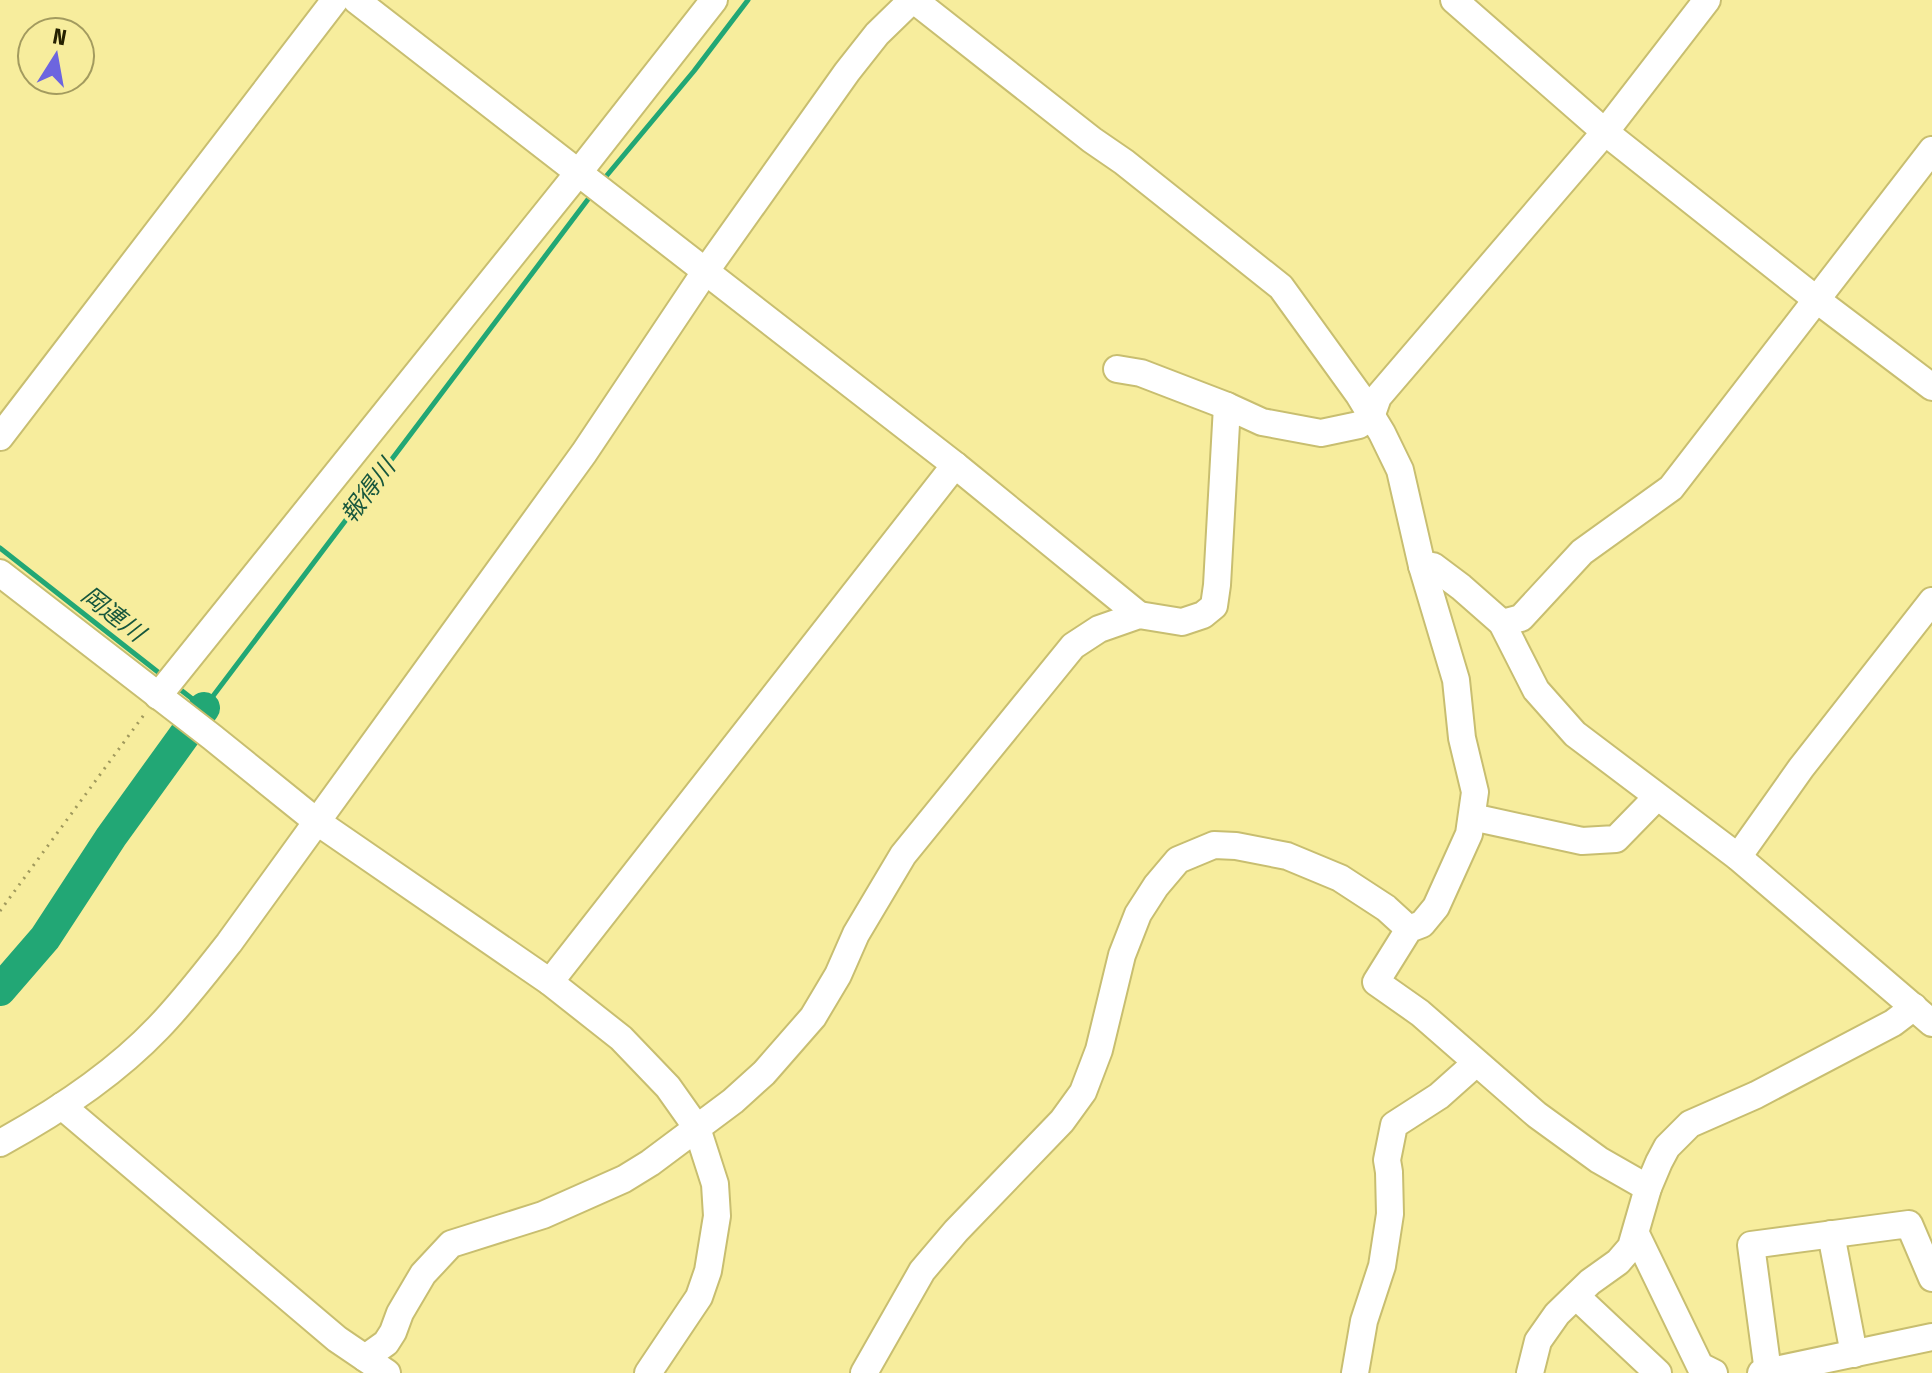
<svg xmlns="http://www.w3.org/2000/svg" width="1932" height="1373" viewBox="0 0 1932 1373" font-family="'Fira Sans Condensed','Noto Sans JP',sans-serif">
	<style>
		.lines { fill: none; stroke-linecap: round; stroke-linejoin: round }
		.stream { stroke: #22a775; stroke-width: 5 }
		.river { stroke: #22a775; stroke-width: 32 }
		.minor-casing { stroke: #c8be70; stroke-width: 30 }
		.path { stroke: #a0995d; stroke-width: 3; stroke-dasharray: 2 6; stroke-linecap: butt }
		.minor { stroke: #fff; stroke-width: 26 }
		.labels { text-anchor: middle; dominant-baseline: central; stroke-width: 8; stroke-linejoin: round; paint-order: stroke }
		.water-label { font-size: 24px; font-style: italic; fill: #17573d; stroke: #f7ed9d }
	</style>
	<rect width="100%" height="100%" fill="#f7ed9d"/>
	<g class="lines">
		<g class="stream">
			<polyline points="603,180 694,71 748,0"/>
			<polyline points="0,548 163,676"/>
			<polyline points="177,687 204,708 592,194"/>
		</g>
		<polyline class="river" points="0,990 45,938 111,837 204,708"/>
		<defs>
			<g id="minor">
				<polyline points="356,0 955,465 1139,615"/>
				<polyline points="914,0 1092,140 1124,162 1281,287 1359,395 1382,433 1400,470 1422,566 1456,680 1462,738 1475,792 1469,834 1436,907 1422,924 1409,929 1376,982 1420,1013 1537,1115 1599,1160 1648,1188"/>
				<polyline points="1454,0 1605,132 1817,300 1932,387"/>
				<polyline points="1117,369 1141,373 1227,406"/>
				<polyline points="0,437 335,0"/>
				<polyline points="1422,566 1433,566 1461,587 1502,623 1536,690 1575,734 1738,857 1932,1023"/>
				<polyline points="0,573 212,737 316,821 550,982 621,1038 668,1087 697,1128 715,1184 717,1216 708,1271 699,1297 648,1373"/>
				<polyline points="1502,623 1521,618 1582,552 1671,488 1932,150"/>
				<polyline points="158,696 579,172 714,0"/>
				<polyline points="1472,817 1582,841 1616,839 1657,797"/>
				<polyline points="1738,857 1801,768 1932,601"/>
				<polyline points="550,982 955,465"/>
				<polyline points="62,1106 337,1339 387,1373"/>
				<path d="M 0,1143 C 55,1113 115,1073 158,1028 C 184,1001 206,972 229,943 L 584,453 L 705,272 L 847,72 L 877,34 L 912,0"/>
				<polyline points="1636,1234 1700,1366 1714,1373"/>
				<polyline points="1831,1234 1854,1354"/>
				<polyline points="1576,1296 1658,1373"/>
				<polyline points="365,1358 386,1343 393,1332 400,1313 423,1274 451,1244 543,1215 624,1179 650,1163 733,1101 764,1073 813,1017 838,975 856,934 903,855 1073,646 1099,629 1139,615 1182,622 1203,615 1214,606 1217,585 1227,406 1262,422 1321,433 1359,425 1371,417 1378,397 1605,132 1707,0"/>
				<polyline points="1768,1372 1751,1245 1909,1224 1932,1278"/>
				<polyline points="864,1373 922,1271 956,1231 1062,1121 1083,1092 1099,1050 1122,955 1138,914 1156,886 1178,860 1214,845 1236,846 1287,856 1340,878 1386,908 1409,929"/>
				<polyline points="1355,1373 1364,1321 1382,1266 1390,1214 1389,1172 1387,1160 1394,1125 1439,1096 1476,1063"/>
				<polyline points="1530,1373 1538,1341 1557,1314 1590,1282 1618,1262 1631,1247 1648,1188 1659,1162 1667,1147 1690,1124 1756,1095 1893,1023 1914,1007"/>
				<polyline points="1761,1373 1932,1337"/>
			</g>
		</defs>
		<use href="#minor" class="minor-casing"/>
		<polyline class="path" points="0,911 146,712"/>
		<use href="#minor" class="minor"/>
	</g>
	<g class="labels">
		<g class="water-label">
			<text transform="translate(368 491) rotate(-53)">報得川</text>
			<text transform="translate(113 614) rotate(38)">岡連川</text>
		</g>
	</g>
	<g transform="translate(56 56) rotate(11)"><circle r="38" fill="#f7ed9d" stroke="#a39b5f" stroke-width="2"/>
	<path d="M0-6L14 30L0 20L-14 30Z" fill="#6d65df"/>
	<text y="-12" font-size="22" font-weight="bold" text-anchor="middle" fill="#252101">N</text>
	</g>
</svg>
